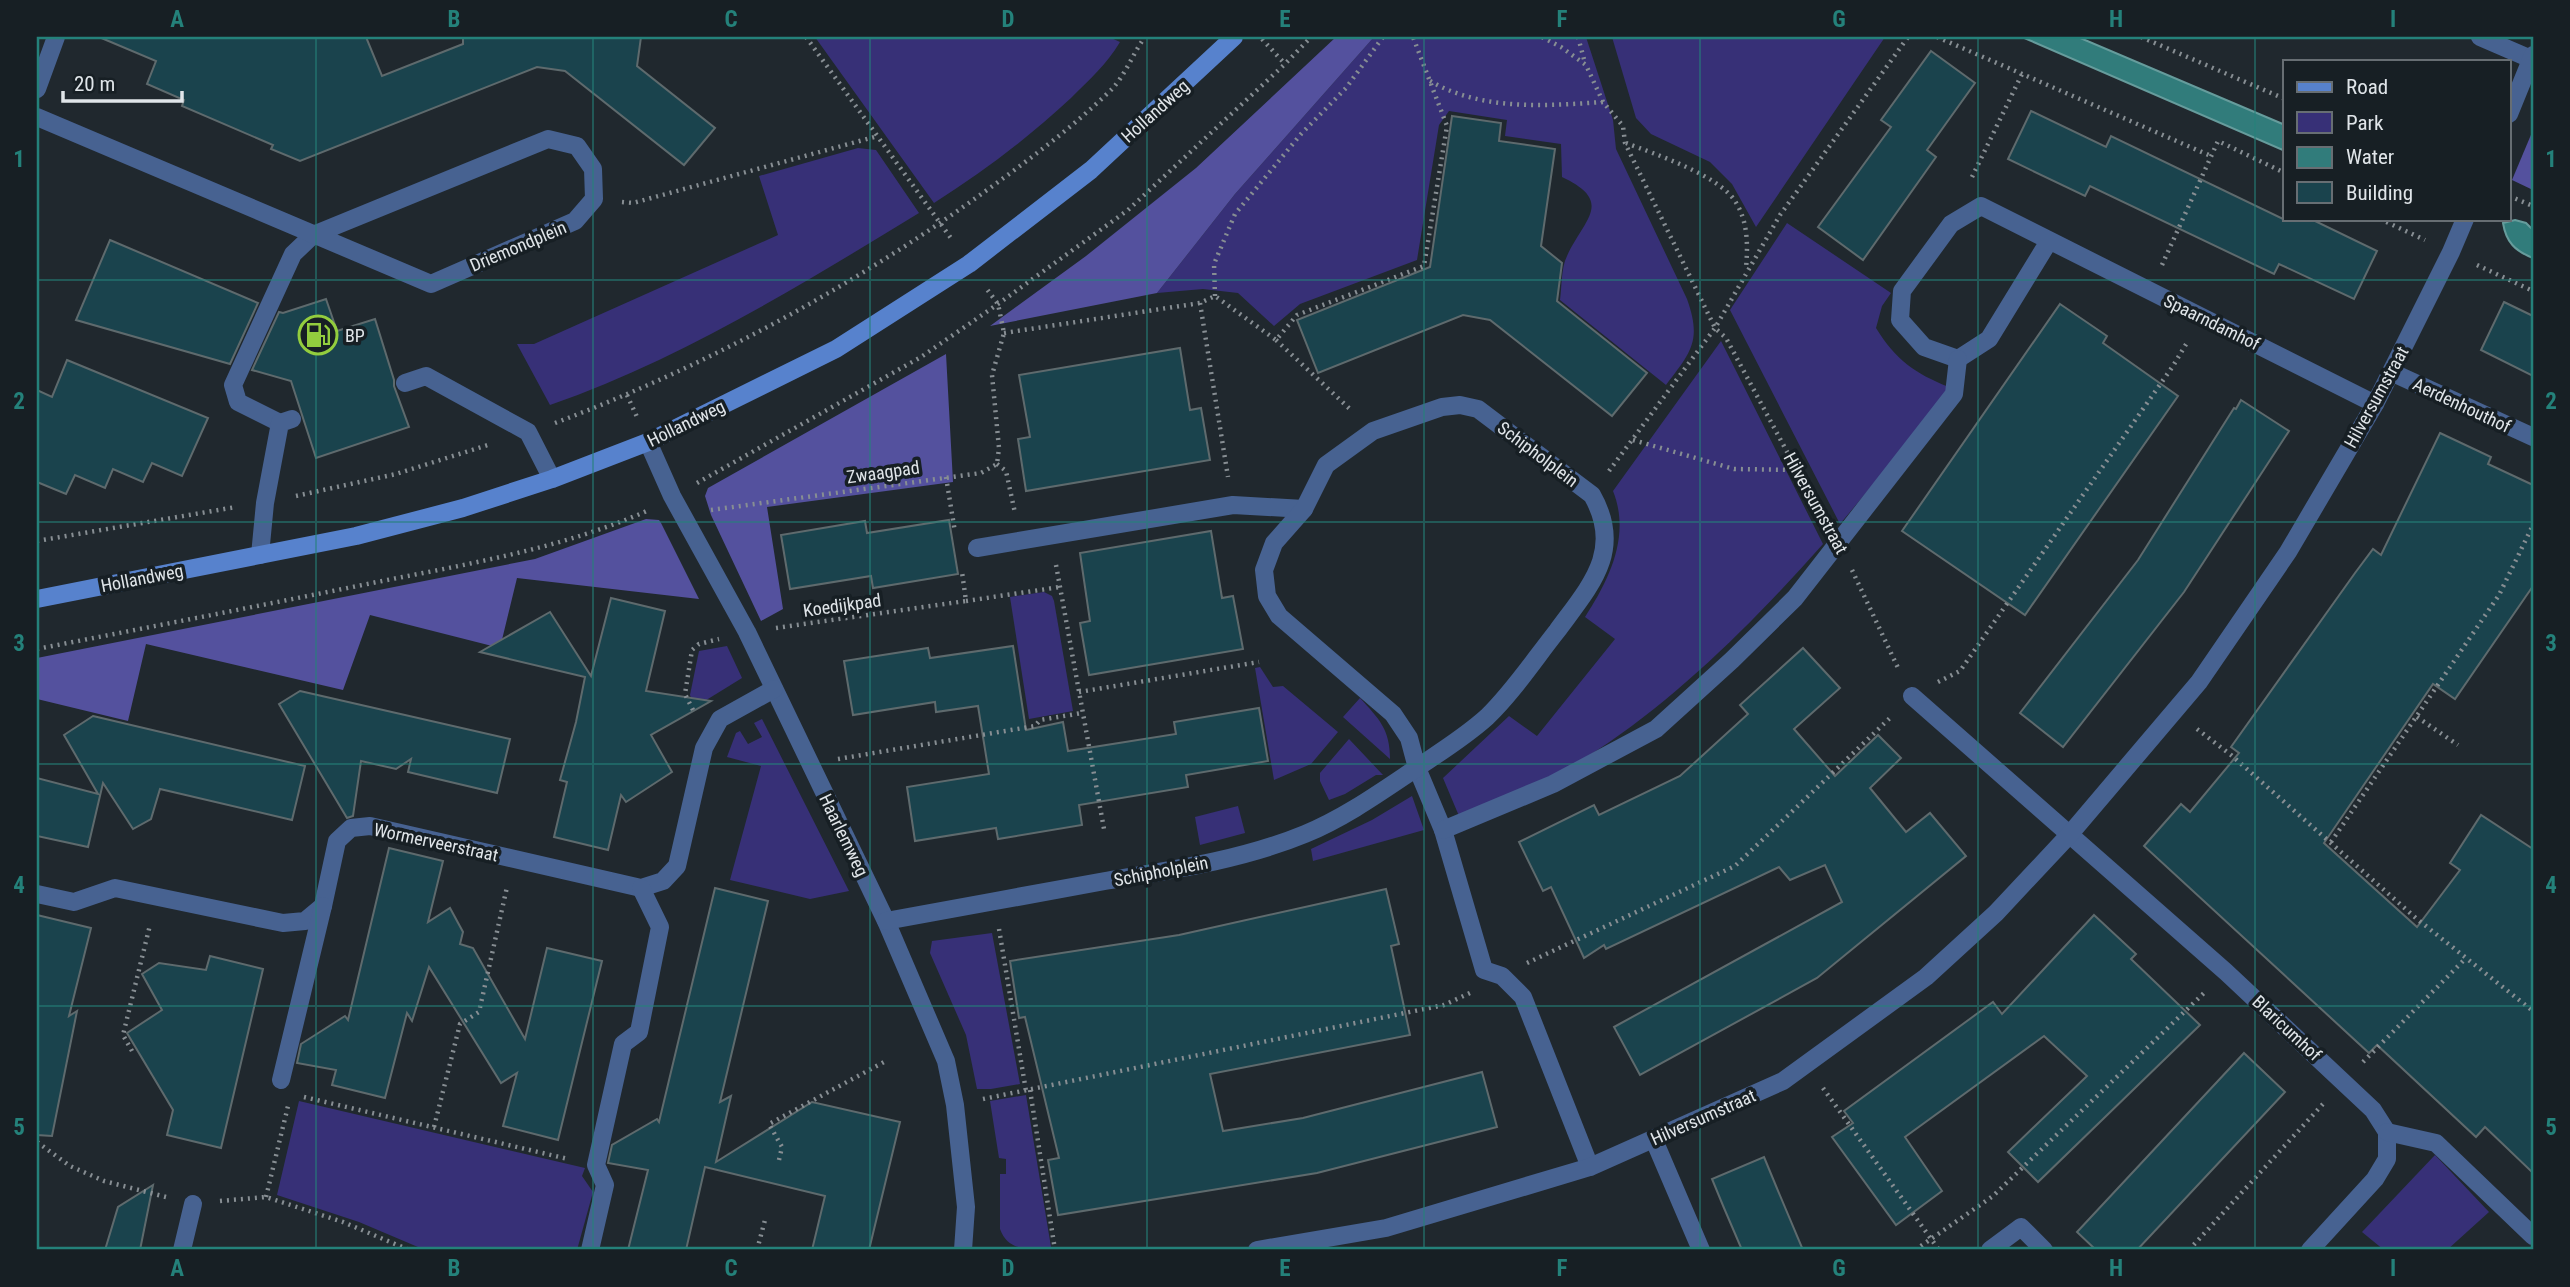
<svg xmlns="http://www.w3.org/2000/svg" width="2570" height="1287" viewBox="0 0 2570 1287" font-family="'Roboto Condensed',sans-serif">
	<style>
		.green { fill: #373077 }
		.forest { fill: #54519e }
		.water { fill: #317c7b; stroke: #669c9c; stroke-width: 2 }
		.building { fill: #1a434d; stroke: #5e6a6d; stroke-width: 2 }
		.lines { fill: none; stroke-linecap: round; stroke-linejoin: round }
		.path { stroke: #878e93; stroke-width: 4.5; stroke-dasharray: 2 5; stroke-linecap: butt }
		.lane { stroke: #476291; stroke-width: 18 }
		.street { stroke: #476291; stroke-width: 18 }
		.secondary { stroke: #5782cd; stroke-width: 18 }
		.grid { fill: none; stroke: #24817a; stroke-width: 2; stroke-opacity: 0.55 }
		.labels { text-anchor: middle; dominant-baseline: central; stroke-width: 7; stroke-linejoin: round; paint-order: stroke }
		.street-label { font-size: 18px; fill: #e0e5e9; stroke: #171f24 }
		.poi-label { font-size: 18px; fill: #e0e5e9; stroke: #171f24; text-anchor: start }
		.neatline { fill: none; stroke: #24817a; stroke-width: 2.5 }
		.grid-label { font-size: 23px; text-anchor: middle; font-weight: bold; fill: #24817a }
	</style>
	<rect width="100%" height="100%" fill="#20282e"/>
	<g class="green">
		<path d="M 815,37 L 1109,37 L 1120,42 C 1107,64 1089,80 1071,98 C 1028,138 983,172 934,203 Z"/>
		<path d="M 1374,37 L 1586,37 L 1613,120 L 1616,149 L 1687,299 C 1702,341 1691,352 1666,385 L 1560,300 C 1562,286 1561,268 1567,256 C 1584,219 1615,202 1562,177 L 1561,144 L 1505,136 L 1507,120 L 1449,111 L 1439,125 L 1417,260 L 1300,304 L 1274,326 L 1238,293 L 1203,289 L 1157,293 L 1235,194 Z"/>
		<polygon points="1612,37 1885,37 1756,227 1732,184 1710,162 1651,134 1636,118"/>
		<path d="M 858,148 L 876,150 L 919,213 C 801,285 681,359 550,405 L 517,344 L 534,344 L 778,235 L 759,176 Z"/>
		<path d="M 1787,223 L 1891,293 L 1882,306 L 1876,328 C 1896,360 1914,373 1949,387 L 1900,452 L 1840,524 L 1730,310 Z"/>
		<path d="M 1721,341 L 1823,544 C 1758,617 1688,688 1608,743 C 1562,775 1509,795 1459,816 L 1443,778 L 1509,716 L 1537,736 L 1615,639 L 1585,617 C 1609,580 1631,536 1613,491 Z"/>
		<polygon points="1044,592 1052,596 1054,601 1073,711 1029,719 1010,597"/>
		<polygon points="727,646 742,678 695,707 690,695 699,651"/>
		<polygon points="1260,667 1273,687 1283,686 1338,732 1311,764 1274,780 1255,668"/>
		<path d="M 1360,698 C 1379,719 1390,729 1390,759 L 1343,717 Z"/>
		<polygon points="762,719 849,891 810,899 730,880 761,766 727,757 736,733 740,731 748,744 762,737 754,723"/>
		<polygon points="1349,739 1383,775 1376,775 1345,794 1329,800 1320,781 1320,773"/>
		<polygon points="1412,796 1424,830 1313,861 1311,849 1372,820"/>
		<polygon points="1238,806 1245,833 1200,845 1195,817"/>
		<polygon points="992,933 1020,1084 991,1089 977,1089 966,1035 930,953 932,941"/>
		<path d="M 1026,1095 L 1051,1247 C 1031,1250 1008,1252 1000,1229 L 1000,1174 L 1006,1174 L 1006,1159 L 999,1158 L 990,1101 Z"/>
		<polygon points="299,1101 585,1168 582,1176 593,1192 577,1250 425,1250 359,1222 277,1195"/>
		<polygon points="2435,1155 2489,1212 2447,1250 2384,1250 2362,1232"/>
	</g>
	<g class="forest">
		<polygon points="1336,37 1374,37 1235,194 1157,293 990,326 1086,256 1196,168"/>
		<polygon points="2533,130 2533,190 2512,180"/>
		<polygon points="946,354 953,482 767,507 783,609 761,621 711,515 705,496 708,488"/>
		<polygon points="646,519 659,520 661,523 699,599 517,578 500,648 370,615 343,690 146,644 128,721 37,699 37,658 535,559"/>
	</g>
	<g class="water">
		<polygon points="2022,37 2078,37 2285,125 2285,151"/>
		<path d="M 2515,220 L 2526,223 L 2533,230 L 2533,258 C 2515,251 2506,242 2503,223 Z"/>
	</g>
	<g class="building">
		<polygon points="99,37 366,37 382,76 463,44 463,37 641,37 637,66 715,128 684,165 565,71 537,67 300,161 271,149 273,145 182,106 184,100 147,84 156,61"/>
		<polygon points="1931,51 1975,83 1927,150 1936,157 1863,260 1818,227 1891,127 1881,120"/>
		<polygon points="2031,111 2106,147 2111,136 2283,219 2311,219 2377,251 2354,299 2279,264 2274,274 2090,186 2085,196 2008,159"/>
		<polygon points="1452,116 1501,123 1499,141 1555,149 1541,246 1562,263 1557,301 1647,373 1612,416 1490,320 1463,315 1318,373 1297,320 1430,267"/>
		<polygon points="110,240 258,303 230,364 76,320"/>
		<polygon points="326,299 337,331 375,319 394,380 394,386 409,427 316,458 291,381 252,370 279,312 283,313"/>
		<polygon points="2504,302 2533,316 2533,376 2481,350"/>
		<polygon points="2060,304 2107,336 2103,343 2178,396 2025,615 1902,531"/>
		<polygon points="1180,348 1190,410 1201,408 1210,460 1026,491 1018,439 1030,437 1019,375"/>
		<polygon points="67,360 208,418 182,476 152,463 143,482 113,469 105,488 75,475 66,494 37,482 37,390 52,397"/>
		<polygon points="2241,400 2289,431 2184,592 2063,747 2020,713 2138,560 2234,408 2236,409"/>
		<polygon points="2440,433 2491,457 2488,464 2533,485 2533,586 2455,699 2433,684 2324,843 2417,927 2460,870 2450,863 2481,815 2533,849 2533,1173 2485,1127 2476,1137 2377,1045 2369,1053 2144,846 2181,804 2190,812 2239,753 2231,747 2355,573 2373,549 2381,555"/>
		<polygon points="949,520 958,574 873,588 871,576 790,589 781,535 865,521 867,533"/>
		<polygon points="1211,531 1222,598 1233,596 1243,649 1089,675 1080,623 1090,621 1080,553"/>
		<polygon points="611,598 665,611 646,691 711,701 651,735 672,772 626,802 621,795 608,850 554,837 567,782 560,780 576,722 585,677 480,652 550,612 591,676"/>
		<polygon points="1013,646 1026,730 1063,722 1068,751 1176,734 1174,722 1259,708 1268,761 1186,775 1188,787 1079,805 1082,825 998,839 996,828 915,841 907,787 989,774 978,706 936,712 935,702 853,715 844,661 928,648 930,658"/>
		<polygon points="1803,648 1840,688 1794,729 1835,776 1878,735 1901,758 1870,788 1906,832 1930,813 1966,856 1817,978 1640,1075 1614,1027 1842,902 1825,865 1790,880 1779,867 1606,949 1604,945 1584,958 1551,887 1543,891 1519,842 1594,805 1599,815 1680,776 1748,714 1740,705"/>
		<polygon points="300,691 510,739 497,793 408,772 411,759 396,769 361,761 353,816 347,818 279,704"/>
		<polygon points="93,716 305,766 292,820 160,789 151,819 133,829 103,783 88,847 37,836 37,778 98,794 64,735"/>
		<polygon points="389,848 443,861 428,922 450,908 463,932 460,944 473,948 525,1039 547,948 602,961 558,1140 503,1126 517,1073 501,1083 429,967 412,1021 407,1013 385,1098 332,1085 336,1070 297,1063 301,1044 345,1016 348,1020"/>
		<polygon points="715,888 768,901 720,1102 731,1096 716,1162 812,1102 900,1122 869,1250 812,1250 825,1196 705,1167 686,1250 628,1250 648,1170 608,1163 612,1145 657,1119 659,1122"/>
		<polygon points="1386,889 1399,944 1391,946 1410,1035 1210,1074 1223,1131 1303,1118 1482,1072 1497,1127 1317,1173 1058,1215 1048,1160 1059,1158 1025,1017 1019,1018 1010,961 1179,935"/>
		<polygon points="37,915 91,928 69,1016 77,1011 52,1136 37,1135"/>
		<polygon points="2094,915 2136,954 2131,959 2200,1025 2038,1182 2008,1152 2087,1076 2044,1036 1905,1137 1942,1191 1896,1225 1832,1137 1853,1123 1844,1111 1993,1002 2002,1014"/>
		<polygon points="210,956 263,969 221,1148 167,1135 173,1110 127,1033 162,1010 142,974 159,963 206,970"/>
		<polygon points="2244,1053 2285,1092 2137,1250 2096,1250 2077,1232"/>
		<polygon points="1764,1157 1776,1186 1803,1250 1742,1250 1724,1208 1712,1179"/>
		<polygon points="153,1185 140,1250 105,1250 118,1207"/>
	</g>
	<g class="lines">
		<g class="path">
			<polyline points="806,37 953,241"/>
			<polyline points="1542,37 1561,47 1586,65 1603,102 1623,126 1625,143 1715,328 1726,338 1822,517"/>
			<polyline points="1578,37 1585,63"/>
			<polyline points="1937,37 2211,156"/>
			<polyline points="2141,37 2285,99"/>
			<polyline points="1262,39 1285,64"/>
			<path d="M 1430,81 C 1482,111 1545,106 1603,102"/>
			<path d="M 1626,143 C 1655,154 1718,175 1735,201 C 1748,221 1748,245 1746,268"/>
			<polyline points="1972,177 2022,74"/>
			<polyline points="2509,196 2533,206"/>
			<polyline points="622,202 633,203 878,136"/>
			<polyline points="2380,219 2425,240"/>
			<polyline points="2162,265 2218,141 2285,173"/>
			<polyline points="2477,265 2533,291"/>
			<polyline points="1215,296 1214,264 1235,214 1301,134 1346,88 1383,37"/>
			<polyline points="1200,303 1228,477"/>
			<polyline points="1004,333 1200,303 1215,296 1276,340 1297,315 1424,266 1447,126 1413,37"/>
			<polyline points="1276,340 1352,411"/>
			<polyline points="627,395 637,417"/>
			<path d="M 555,423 C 709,365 854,286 987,190 C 1030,159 1073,127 1111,90 C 1125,76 1133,53 1145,37"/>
			<polyline points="1633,440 1734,469 1797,470"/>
			<polyline points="997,464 1006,471 1015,513"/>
			<polyline points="1609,471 1715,328 1780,215 1908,37"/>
			<polyline points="946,477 955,532"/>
			<polyline points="697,483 921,357 998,304 1128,210 1285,64 1311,37"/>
			<polyline points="296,496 396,474 491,444"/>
			<polyline points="711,510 981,473 997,464 999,448 992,375 1004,333 998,304 986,288"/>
			<polyline points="37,541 236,507"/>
			<polyline points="1056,565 1104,829"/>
			<polyline points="1852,570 1899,670"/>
			<polyline points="966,601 1060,587"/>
			<polyline points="776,628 966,601 962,572"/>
			<path d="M 37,649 C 150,627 264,605 377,582 C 468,564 564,548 649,510"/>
			<polyline points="1938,682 1960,671 2173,366 2188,341"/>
			<polyline points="1079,692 1259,662"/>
			<polyline points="693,710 685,694 692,650 699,644 719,639"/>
			<polyline points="2417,717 2458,745"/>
			<polyline points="2197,729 2231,755 2417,919 2533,1011"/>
			<polyline points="838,759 1035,726 1040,720 1082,713"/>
			<polyline points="2331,842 2499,595 2533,525"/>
			<polyline points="999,929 1026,1091"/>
			<polyline points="1527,963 1735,866 1892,716"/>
			<polyline points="132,1051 123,1035 150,925"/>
			<polyline points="2363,1062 2466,958"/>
			<polyline points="1823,1088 1939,1250"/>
			<polyline points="1030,1090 1055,1250"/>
			<polyline points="304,1097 568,1159"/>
			<polyline points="983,1099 1444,1005 1470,993"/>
			<polyline points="434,1127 460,1024 479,1012 507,887"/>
			<polyline points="37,1142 70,1166 104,1181 166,1197"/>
			<polyline points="779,1160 782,1147 769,1124 884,1062"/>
			<polyline points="266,1197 288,1106"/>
			<polyline points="220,1201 266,1197 343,1222 409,1250"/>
			<polyline points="757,1250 765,1220"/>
			<polyline points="1915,1250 1993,1196 2205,992"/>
			<polyline points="2189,1250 2323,1104"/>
		</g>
		<g class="lane">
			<polyline points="405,383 426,376 528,432 552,479"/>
			<polyline points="280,423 238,402 233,385 293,254 313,235"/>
			<polyline points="260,555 265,503 280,423 292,419"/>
			<polyline points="1417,768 1443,830 1484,970 1502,976 1523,997 1590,1167"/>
			<polyline points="1990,1250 2021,1227 2044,1250"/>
		</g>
		<g class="street">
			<polyline points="2480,37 2531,59"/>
			<polyline points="37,89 56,37"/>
			<polyline points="2509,114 2533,55"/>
			<polyline points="37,117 431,284 575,221 594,199 593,169 577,146 548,139 313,235"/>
			<polyline points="2049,241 1989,339 1958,359 1924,347 1900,320 1902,291 1951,224 1981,206 2375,404"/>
			<polyline points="2391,372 2533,437"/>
			<polyline points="648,442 672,496 747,632 886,921 946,1061 955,1105 966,1207 963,1250"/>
			<polyline points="977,548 1233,505 1304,509"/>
			<polyline points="1912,696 2226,972 2373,1110 2387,1132 2387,1159 2375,1179 2310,1250"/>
			<polyline points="1443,830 1553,784 1656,729 1732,660 1795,598 1954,394 1958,359"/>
			<polyline points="37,894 74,902 115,888 283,923 305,921 323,906 337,841 351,828 370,826 641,888 663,881 677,866 704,748 720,719 774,689"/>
			<path d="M 886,921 C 959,908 1032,894 1105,881 C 1172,870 1242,860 1305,834 C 1346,817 1382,791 1418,767 C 1442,751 1466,736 1487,717 C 1513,692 1534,660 1557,631 C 1590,586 1624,551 1592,495 L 1478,409 L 1460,405 L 1442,407 L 1373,431 L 1326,465 L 1304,509 L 1274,543 L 1264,570 L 1267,596 L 1279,616 L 1393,714 L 1409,738 L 1417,768"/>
			<polyline points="281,1080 323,906"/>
			<polyline points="2387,1132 2436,1143 2533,1236"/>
			<polyline points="1654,1140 1701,1250"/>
			<polyline points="182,1250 193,1204"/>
			<polyline points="590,1250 605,1185 596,1165 623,1044 639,1032 660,927 641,888"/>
			<polyline points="1257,1250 1386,1228 1590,1167 1783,1081 1926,977 1996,913 2070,834 2199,682 2288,552 2375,404 2451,252 2465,219"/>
		</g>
		<polyline class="secondary" points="37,599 356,536 463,508 552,479 648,442 836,349 969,264 1091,170 1234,37"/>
	</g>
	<path class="grid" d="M 316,37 L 316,1250M 593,37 L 593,1250M 870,37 L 870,1250M 1147,37 L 1147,1250M 1424,37 L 1424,1250M 1700,37 L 1700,1250M 1978,37 L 1978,1250M 2255,37 L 2255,1250M 37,280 L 2533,280M 37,522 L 2533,522M 37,764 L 2533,764M 37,1006 L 2533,1006"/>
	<defs>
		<symbol id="fuel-ring" viewBox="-11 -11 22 22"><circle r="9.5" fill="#171f24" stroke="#93cd3e" stroke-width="1.5"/><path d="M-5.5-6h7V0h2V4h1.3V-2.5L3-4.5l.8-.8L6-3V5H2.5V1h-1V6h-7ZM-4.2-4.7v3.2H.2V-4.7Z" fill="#93cd3e"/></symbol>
	</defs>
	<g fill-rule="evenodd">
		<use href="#fuel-ring" x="296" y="313" width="44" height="44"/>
	</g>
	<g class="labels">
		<g class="street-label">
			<text transform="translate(1155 111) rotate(-42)">Hollandweg</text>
			<text transform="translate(518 246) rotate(-23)">Driemondplein</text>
			<text transform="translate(2212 322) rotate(26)">Spaarndamhof</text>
			<text transform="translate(2376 397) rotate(-61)">Hilversumstraat</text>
			<text transform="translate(2462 405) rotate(25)">Aerdenhouthof</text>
			<text transform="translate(686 423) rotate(-26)">Hollandweg</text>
			<text transform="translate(1538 454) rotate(37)">Schipholplein</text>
			<text transform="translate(883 472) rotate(-8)">Zwaagpad</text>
			<text transform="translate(1816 503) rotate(61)">Hilversumstraat</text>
			<text transform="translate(142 578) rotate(-11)">Hollandweg</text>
			<text transform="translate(842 605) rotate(-8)">Koedijkpad</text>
			<text transform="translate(844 835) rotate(64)">Haarlemweg</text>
			<text transform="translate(436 842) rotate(12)">Wormerveerstraat</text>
			<text transform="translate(1161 871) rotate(-11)">Schipholplein</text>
			<text transform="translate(2287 1028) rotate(43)">Blaricumhof</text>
			<text transform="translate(1703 1117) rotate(-24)">Hilversumstraat</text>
		</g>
		<g class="poi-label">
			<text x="345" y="335">BP</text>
		</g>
	</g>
	<rect width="2570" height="1287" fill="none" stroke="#171f24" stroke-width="77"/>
	<rect x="2283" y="60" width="228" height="161" fill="#171f24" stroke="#676e73" stroke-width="2"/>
	<rect x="2297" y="82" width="35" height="10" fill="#5782cd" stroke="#676e73" stroke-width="2"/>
	<text x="2346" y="94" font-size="21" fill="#e0e5e9">Road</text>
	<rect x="2297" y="112" width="35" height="21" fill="#373077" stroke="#676e73" stroke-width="2"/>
	<text x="2346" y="130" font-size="21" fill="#e0e5e9">Park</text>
	<rect x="2297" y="147" width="35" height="21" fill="#317c7b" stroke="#676e73" stroke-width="2"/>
	<text x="2346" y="164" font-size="21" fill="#e0e5e9">Water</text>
	<rect x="2297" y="182" width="35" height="21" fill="#1a434d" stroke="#676e73" stroke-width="2"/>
	<text x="2346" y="200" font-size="21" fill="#e0e5e9">Building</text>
	<path d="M63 91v10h119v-10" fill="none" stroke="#e0e5e9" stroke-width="3.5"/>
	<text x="74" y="91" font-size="21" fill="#e0e5e9" stroke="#171f24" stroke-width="5" paint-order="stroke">20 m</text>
	<rect x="38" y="38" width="2494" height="1210" class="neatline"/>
	<g class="grid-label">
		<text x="177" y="27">A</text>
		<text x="454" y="27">B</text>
		<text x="731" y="27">C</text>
		<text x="1008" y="27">D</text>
		<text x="1285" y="27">E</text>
		<text x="1562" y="27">F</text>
		<text x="1839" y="27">G</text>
		<text x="2116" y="27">H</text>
		<text x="2393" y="27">I</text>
		<text x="19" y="167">1</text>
		<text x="2551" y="167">1</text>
		<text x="19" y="409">2</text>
		<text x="2551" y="409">2</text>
		<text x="19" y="651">3</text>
		<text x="2551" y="651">3</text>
		<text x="19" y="893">4</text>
		<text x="2551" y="893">4</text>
		<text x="19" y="1135">5</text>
		<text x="2551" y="1135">5</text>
		<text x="177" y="1276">A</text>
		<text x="454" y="1276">B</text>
		<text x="731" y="1276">C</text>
		<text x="1008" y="1276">D</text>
		<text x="1285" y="1276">E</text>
		<text x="1562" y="1276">F</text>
		<text x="1839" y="1276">G</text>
		<text x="2116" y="1276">H</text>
		<text x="2393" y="1276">I</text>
	</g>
</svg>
